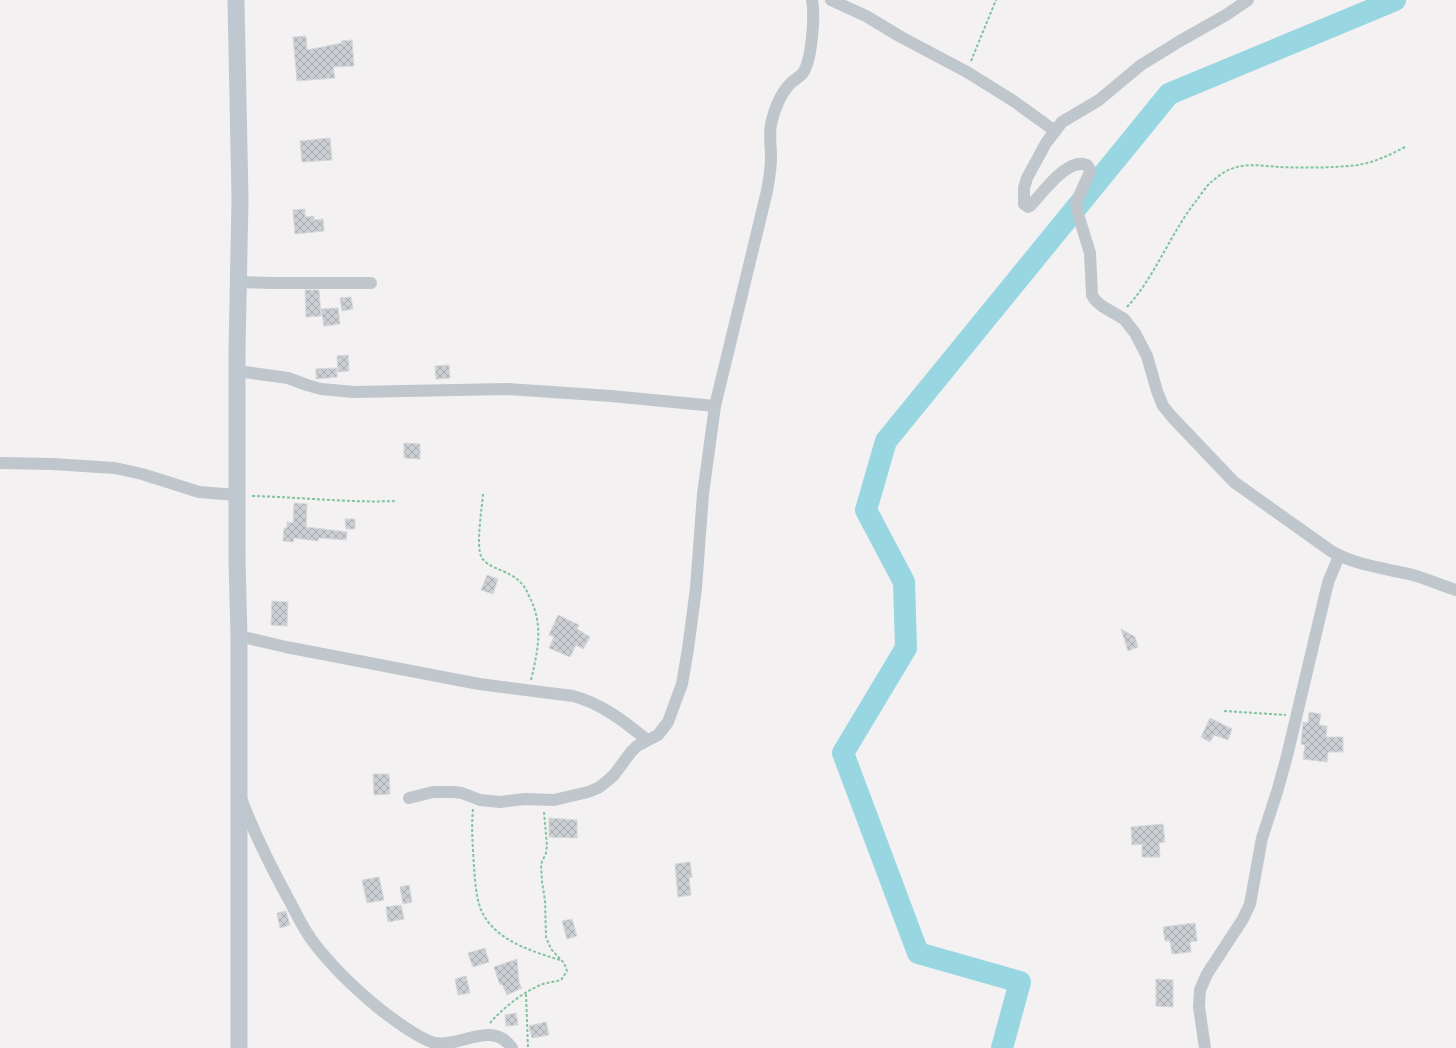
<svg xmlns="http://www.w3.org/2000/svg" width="1456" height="1048" viewBox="0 0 1456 1048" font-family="'Space Grotesk',sans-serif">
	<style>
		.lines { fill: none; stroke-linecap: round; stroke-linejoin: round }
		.river { stroke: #98d7e2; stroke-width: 22 }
		.building { fill: url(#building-cross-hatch); stroke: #d6d8db }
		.path { stroke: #82c4a0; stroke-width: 2; stroke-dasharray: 3 2; stroke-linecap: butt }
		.street { stroke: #bfc6cc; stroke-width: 12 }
		.secondary { stroke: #bfc8d0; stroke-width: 17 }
	</style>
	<defs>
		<pattern id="building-cross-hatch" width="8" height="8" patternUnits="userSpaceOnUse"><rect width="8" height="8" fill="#cbced3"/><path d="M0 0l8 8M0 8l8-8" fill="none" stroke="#a7aaae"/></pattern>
	</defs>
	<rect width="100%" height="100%" fill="#f3f1f1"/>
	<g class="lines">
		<polyline class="river" points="1002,1048 1020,982 918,953 843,753 906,648 904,582 866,510 886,441 1169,94 1395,0"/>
	</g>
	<g class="building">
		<polygon points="306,36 307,50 342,43 341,41 352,40 354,66 333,67 335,78 297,81 293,37"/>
		<polygon points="330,138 332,160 302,162 300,141"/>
		<polygon points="305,209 305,217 314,216 314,220 323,219 324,231 295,234 293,210"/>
		<polygon points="305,290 319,290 321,316 306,317"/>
		<polygon points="351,297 353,309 342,311 340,298"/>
		<polygon points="338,308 340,324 324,326 321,309"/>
		<polygon points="348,355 349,371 338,372 337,356"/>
		<polygon points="449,365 450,378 436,379 435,366"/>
		<polygon points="337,368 337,377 316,379 316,369"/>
		<polygon points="404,443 420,444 420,459 404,458"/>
		<polygon points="294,503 307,504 306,527 347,532 346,540 319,538 318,541 294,538 293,542 283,541 284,528 287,528 287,522 293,523"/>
		<polygon points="345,519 355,519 355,529 346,529"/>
		<polygon points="487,575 498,579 493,594 481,590"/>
		<polygon points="272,601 288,602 287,626 271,625"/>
		<polygon points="558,615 579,625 577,629 590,637 583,649 576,645 570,657 549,648 554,637 549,635"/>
		<polygon points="1121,629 1135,637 1138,647 1128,651"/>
		<polygon points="1309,712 1321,714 1319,725 1327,726 1326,737 1343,737 1343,752 1328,752 1327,762 1303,759 1305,745 1301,744 1303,722 1308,723"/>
		<polygon points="1210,718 1232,729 1228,740 1214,735 1210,742 1201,737"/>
		<polygon points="373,774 389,774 390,794 374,795"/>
		<polygon points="549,818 577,820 577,838 549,837"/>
		<polygon points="1163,824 1165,842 1159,843 1160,857 1142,857 1142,844 1132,845 1131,827"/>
		<polygon points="690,862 692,877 689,878 691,895 678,897 675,864"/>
		<polygon points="379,877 384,900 367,903 362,880"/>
		<polygon points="409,885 412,902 403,904 400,887"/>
		<polygon points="401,905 404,919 388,922 386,907"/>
		<polygon points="286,911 290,925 280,928 277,913"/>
		<polygon points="572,919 577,936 567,939 562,921"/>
		<polygon points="1195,923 1197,941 1190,942 1191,952 1172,954 1170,941 1165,941 1163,927"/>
		<polygon points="485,948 489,962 473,967 468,953"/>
		<polygon points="517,959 519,983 522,988 507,995 502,984 500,985 494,967"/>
		<polygon points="466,976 470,993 458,995 455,979"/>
		<polygon points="1156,979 1173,980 1173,1007 1156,1006"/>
		<polygon points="516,1013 518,1025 506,1026 505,1015"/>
		<polygon points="546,1022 549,1035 532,1038 529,1026"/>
	</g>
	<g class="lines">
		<g class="path">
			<polyline points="971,61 996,0"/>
			<path d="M 1127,307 C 1155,277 1170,234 1196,201 C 1200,196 1204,189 1209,184 C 1216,178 1225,170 1234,168 C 1248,163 1264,166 1279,167 C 1305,168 1332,168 1358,165 C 1375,162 1390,155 1405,147"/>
			<path d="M 483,494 C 482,508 476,544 481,556 C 485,566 500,569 509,574 C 519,579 525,586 529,596 C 544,625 538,650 531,680"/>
			<path d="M 252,496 C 300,497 348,503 396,501"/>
			<polyline points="1224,711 1286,715"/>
			<path d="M 473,809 C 471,828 473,848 474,867 C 475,881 476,897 481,910 C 494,940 531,951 560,960"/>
			<polyline points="526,994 528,1048"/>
			<path d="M 490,1023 C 503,1008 524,991 543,984 C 549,982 555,982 561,980 L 567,971 L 564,963 L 551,949 L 546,937 L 545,900 L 542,882 L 541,864 L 546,853 L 547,846 L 544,812"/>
		</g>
		<g class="street">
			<polyline points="831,0 866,16 901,37 967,72 1015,102 1055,131"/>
			<path d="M 1248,0 L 1226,15 L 1180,41 L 1141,65 L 1099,100 L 1062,122 L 1046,143 L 1027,178 L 1024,188 L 1024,204 L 1028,207 L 1030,206 C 1042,194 1067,157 1087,165 L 1089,168 L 1090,172 L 1076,203 L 1078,214 L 1090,253 L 1092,295 L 1095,300 L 1102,306 L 1124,319 L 1135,333 L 1147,356 L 1157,391 L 1163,406 L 1173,418 L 1234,482 L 1331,551 C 1355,565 1382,568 1409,574 C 1425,578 1440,585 1456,590"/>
			<polyline points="239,282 272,283 371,283"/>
			<polyline points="237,371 288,378 307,385 321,389 354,392 507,389 611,396 715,406"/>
			<polyline points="0,463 52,464 115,468 142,474 199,492 237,495"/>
			<path d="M 239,636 L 286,647 L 479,684 L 573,696 C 601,703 625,722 647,740"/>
			<path d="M 409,798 L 433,792 L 454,792 L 462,793 L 480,800 L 500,802 L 525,799 L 554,800 L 588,792 L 598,788 L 606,782 L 614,775 L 631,752 L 637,746 L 658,735 L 668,722 L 682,684 L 688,649 L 696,588 L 703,494 L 715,406 L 767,191 C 769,180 771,169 771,158 C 771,146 769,135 771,124 C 774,111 780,95 789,85 C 793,80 799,78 803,73 C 812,59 815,16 812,0"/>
			<path d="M 242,801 C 255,835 271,867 289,900 C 296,913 302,926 311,939 C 331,966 355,989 381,1010 C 394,1020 419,1039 435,1043 C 460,1048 492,1019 512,1048"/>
			<polyline points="1205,1048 1199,1007 1200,990 1207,974 1243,919 1250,904 1262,838 1277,792 1287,756 1326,591 1329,580 1339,556"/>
		</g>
		<polyline class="secondary" points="236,0 240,199 237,352 237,560 239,636 239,1048"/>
	</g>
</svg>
